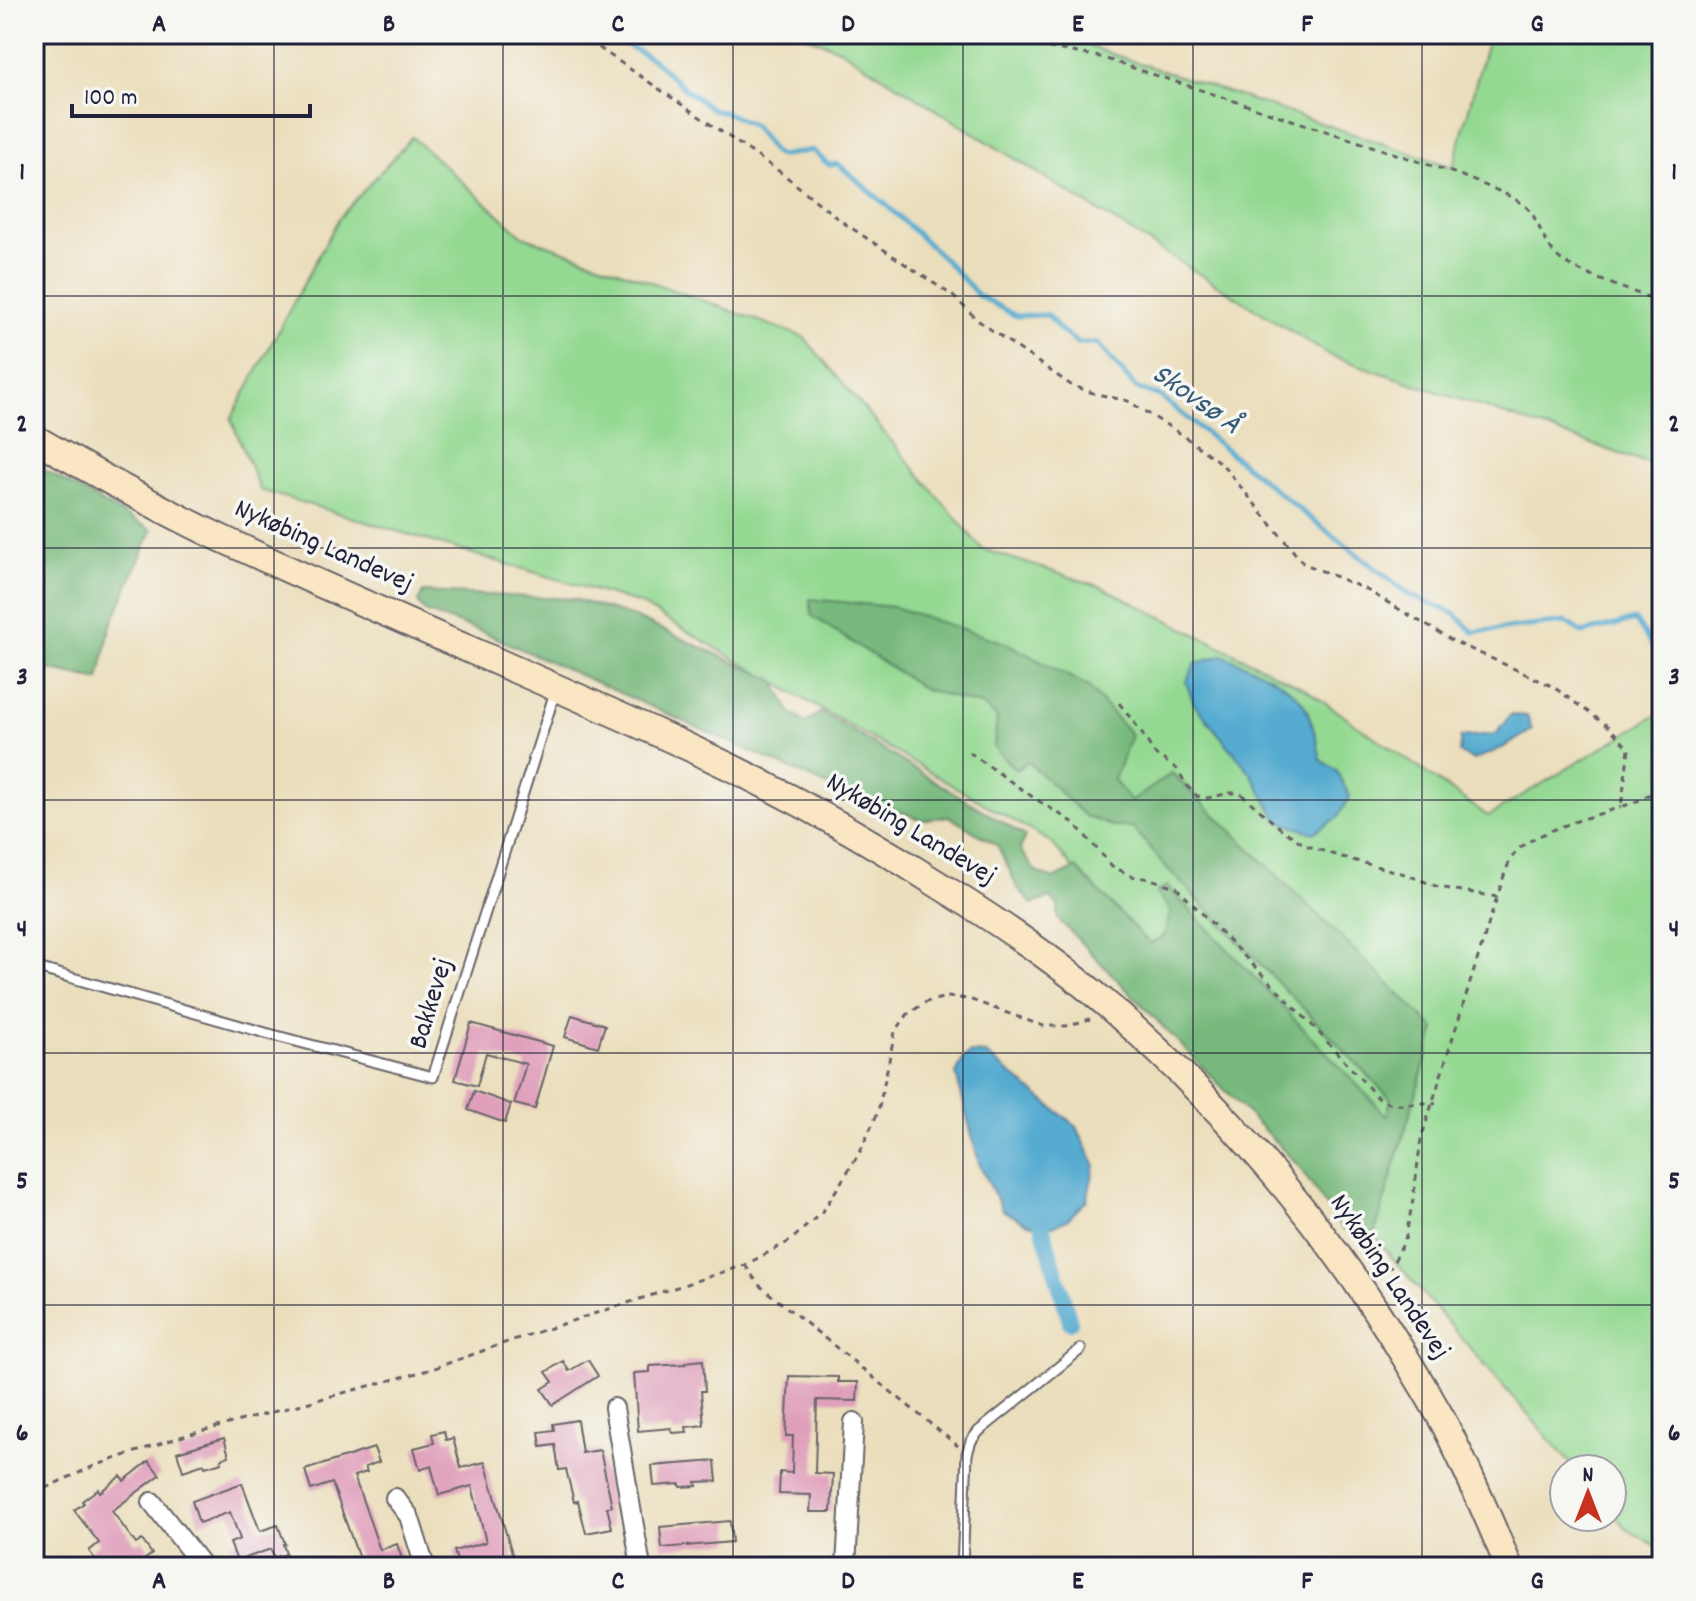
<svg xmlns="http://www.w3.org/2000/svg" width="1696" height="1601" viewBox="0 0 1696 1601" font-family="Dekko,sans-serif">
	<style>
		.green { fill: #94d992; stroke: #5b7e66; stroke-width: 2 }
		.forest { fill: #77b97c; stroke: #4c6e5c; stroke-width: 2 }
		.water { fill: #54abd0; stroke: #3b6686; stroke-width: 2 }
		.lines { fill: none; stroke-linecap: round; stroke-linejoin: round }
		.stream { stroke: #54abd0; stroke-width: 5 }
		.canal { stroke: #54abd0; stroke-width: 16 }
		.building { fill: #e09fbb }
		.lane-casing { stroke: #686468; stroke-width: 13 }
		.street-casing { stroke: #686468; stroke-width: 22 }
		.secondary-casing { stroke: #686468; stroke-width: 30 }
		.path { stroke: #686468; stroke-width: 3; stroke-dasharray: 6 6; stroke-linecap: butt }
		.lane { stroke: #fff; stroke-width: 9 }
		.street { stroke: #fff; stroke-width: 18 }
		.secondary { stroke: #fbe6c4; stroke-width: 26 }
		.grid { fill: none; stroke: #22223b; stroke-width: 2; stroke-opacity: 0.55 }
		.labels { text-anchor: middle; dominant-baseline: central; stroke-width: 7; stroke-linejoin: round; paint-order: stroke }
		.street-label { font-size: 28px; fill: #22223b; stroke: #f6f6f2 }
		.water-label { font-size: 30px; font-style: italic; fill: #365977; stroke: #f6f6f2 }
		.neatline { fill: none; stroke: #22223b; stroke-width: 3 }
		.grid-label { font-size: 26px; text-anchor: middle; font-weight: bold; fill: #22223b }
	</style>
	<rect width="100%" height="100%" fill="#f6f6f2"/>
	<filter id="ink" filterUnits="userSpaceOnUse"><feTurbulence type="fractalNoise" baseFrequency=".0125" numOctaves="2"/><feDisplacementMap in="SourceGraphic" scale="16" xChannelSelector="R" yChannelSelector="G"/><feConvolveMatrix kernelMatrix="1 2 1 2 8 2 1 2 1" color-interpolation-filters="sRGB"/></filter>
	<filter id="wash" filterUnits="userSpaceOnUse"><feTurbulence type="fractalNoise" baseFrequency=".006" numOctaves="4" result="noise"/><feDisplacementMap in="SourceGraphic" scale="32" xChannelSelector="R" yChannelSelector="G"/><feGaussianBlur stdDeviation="1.8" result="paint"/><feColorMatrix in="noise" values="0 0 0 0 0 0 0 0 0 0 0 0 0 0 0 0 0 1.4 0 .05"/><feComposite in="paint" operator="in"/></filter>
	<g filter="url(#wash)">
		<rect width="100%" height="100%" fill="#ebdebc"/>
		<g class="green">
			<polygon points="801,34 1095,34 1091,47 1453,167 1489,34 1662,34 1662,468 1329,355 839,49"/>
			<polygon points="412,137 523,236 804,337 982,549 1102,587 1307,690 1488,816 1662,712 1662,1549 1628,1530 1612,1512 1612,1469 1575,1469 1393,1259 1052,843 640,604 260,490 231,419 339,218"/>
		</g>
		<g class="forest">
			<polygon points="34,464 152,530 110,628 99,680 34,666"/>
			<polygon points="423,592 574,599 634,617 774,680 791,713 806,723 821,712 1025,836 1020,850 1036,872 1054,879 1076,868 1150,944 1164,936 1171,911 1156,892 1167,886 1387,1116 1391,1099 1168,869 1132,827 1112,826 1085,816 1027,761 1016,770 994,748 997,718 983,706 924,689 812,616 810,599 894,607 1008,644 1089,687 1131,735 1114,780 1131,802 1172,773 1435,1029 1375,1232 1362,1239 1342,1229 1297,1164 1058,919 1058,905 1050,898 1032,904 1017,887 998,846 948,816 923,820 840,791 483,632 425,612 418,602"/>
		</g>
		<g class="water">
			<path d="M 1222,655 C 1247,666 1290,681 1304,705 C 1312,717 1318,746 1321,760 L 1337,771 L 1350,797 L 1337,818 L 1314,833 L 1279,822 L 1250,772 L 1194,704 L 1186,682 L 1195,664 Z"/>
			<polygon points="1510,715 1527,716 1532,730 1504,747 1474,760 1459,753 1461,737 1496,734"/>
			<polygon points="970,1053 986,1054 1077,1127 1095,1165 1087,1200 1067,1220 1053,1226 1030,1225 1002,1210 979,1163 956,1074 963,1059"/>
		</g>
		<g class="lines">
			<polyline class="stream" points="607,34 654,60 686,90 713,110 727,113 754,126 774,153 780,156 812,150 829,165 838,164 884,203 943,258 979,296 1016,316 1048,315 1058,328 1077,343 1097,343 1136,388 1160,396 1305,514 1410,595 1455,614 1473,632 1566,622 1582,633 1635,620 1662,660"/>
			<polyline class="canal" points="1042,1225 1070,1322"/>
		</g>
		<g id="blocks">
			<g class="building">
				<polygon points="572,1015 605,1025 598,1047 565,1037"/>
				<polygon points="471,1023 553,1046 535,1109 514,1104 526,1064 486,1053 477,1086 455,1080"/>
				<polygon points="474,1091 511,1104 505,1123 468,1110"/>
				<polygon points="588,1360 598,1376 553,1405 542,1389 553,1382 546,1372 563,1361 569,1371"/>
				<polygon points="703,1360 705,1391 701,1391 704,1425 686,1427 687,1432 672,1433 671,1428 638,1431 634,1373 650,1372 650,1366 686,1364 685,1362"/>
				<polygon points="789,1376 838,1377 838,1382 858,1382 857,1401 817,1400 815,1473 833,1474 831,1512 810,1512 811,1495 779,1494 780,1472 792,1473 793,1436 786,1436"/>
				<polygon points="577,1420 582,1453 600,1450 612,1506 607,1507 612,1528 586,1533 578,1501 574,1502 566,1469 559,1470 555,1445 541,1447 539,1432 554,1430 553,1424"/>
				<polygon points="444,1431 446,1440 453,1438 461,1468 485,1462 516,1567 459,1567 454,1551 486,1542 472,1486 439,1495 431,1466 420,1470 414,1448 434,1443 432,1434"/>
				<polygon points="224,1438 229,1456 221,1459 222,1462 205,1467 204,1464 183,1471 177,1452"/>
				<polygon points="374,1448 379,1462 365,1467 367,1472 354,1476 380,1550 397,1544 402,1559 382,1567 362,1567 332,1483 311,1490 305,1470"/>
				<polygon points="149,1461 160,1475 112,1511 136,1544 142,1540 152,1554 135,1567 101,1567 89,1551 99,1543 74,1510 84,1503 82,1501 98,1489 100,1492 121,1476 124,1481"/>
				<polygon points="715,1461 717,1481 696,1482 697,1486 681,1487 680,1484 654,1486 652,1466"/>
				<polygon points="242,1483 260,1531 278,1525 285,1544 283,1544 286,1554 274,1558 271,1549 237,1561 230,1543 240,1539 230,1512 199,1523 192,1501"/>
				<polygon points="730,1521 732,1542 662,1548 660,1527"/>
			</g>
		</g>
	</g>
	<g filter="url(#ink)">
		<use href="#blocks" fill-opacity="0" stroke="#686468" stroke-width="2"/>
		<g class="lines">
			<defs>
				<g id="lane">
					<polyline points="34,967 269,1034 433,1077 556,689"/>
					<polyline points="962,1567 967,1454 971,1441 979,1431 1081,1349"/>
				</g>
				<g id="street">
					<polyline points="614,1408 641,1567"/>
					<polyline points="395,1498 409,1516 425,1567"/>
					<polyline points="152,1502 203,1567"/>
					<polyline points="846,1567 854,1422"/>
				</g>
				<path id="secondary" d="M 34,438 C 98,475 162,511 229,542 C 380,613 535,676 686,746 C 777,788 863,836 947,890 C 1004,926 1061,964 1111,1008 C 1229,1111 1326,1226 1407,1360 C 1420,1382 1434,1404 1446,1427 C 1469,1473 1489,1519 1509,1567"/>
			</defs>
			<use href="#lane" class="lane-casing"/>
			<use href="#street" class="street-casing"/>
			<use href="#secondary" class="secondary-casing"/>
			<g class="path">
				<polyline points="579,34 783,174 841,221 953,296 980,322 1071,385 1093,393 1128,401 1181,434 1222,464 1303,563 1365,589 1453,641 1552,686 1609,727 1629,749 1621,807 1640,800 1662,787"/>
				<path d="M 990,34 L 1005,40 L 1100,57 L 1460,175 C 1479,184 1519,196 1531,212 C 1541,227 1545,247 1560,259 C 1582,276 1635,292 1662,302"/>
				<path d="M 1119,703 L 1139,729 L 1155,754 L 1177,769 L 1188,787 L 1197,796 L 1208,798 L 1230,793 L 1240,793 L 1280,828 L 1305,845 L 1338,856 L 1405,874 L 1438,887 L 1497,897 C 1502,884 1505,868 1513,856 C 1526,833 1595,816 1621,807"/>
				<path d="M 969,752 L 1034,798 L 1074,823 L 1112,866 L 1131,876 L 1150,879 L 1176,887 L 1312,1025 L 1378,1098 C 1395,1110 1417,1100 1436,1104"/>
				<polyline points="745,1265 759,1285 958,1446"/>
				<polyline points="1375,1274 1391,1267 1405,1240 1413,1200 1421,1139 1497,897"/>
				<polyline points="34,1493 94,1466 180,1437 432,1369 513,1340 745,1265 790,1241 823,1211 860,1152 878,1112 895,1032 908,1014 926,1002 947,997 969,999 1043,1026 1066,1026 1090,1019"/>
			</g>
			<use href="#lane" class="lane"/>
			<use href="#street" class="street"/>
			<use href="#secondary" class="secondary"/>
		</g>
	</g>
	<path class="grid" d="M 274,34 L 274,1567M 503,34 L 503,1567M 733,34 L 733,1567M 963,34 L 963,1567M 1193,34 L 1193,1567M 1422,34 L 1422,1567M 34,296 L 1662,296M 34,548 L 1662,548M 34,800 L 1662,800M 34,1053 L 1662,1053M 34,1305 L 1662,1305"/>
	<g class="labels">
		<g class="street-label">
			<text transform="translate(323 548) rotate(24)">Nykøbing Landevej</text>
			<text transform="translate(910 831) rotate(31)">Nykøbing Landevej</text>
			<text transform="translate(433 1004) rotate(-73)">Bakkevej</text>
			<text transform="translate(1388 1278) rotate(56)">Nykøbing Landevej</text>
		</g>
		<g class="water-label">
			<text transform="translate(1195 401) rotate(35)">Skovsø Å</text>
		</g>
	</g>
	<rect width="1696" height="1601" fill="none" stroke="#f6f6f2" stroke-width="88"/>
	<g transform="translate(1588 1493)"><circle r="38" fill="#f6f6f2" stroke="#a1a1a9" stroke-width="2"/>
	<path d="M0-6L14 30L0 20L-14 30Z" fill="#c8321e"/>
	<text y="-12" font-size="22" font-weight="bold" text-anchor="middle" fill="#22223b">N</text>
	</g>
	<path d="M72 104v12h238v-12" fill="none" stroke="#22223b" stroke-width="4"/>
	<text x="84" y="104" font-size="24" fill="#22223b" stroke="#f6f6f2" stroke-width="6" paint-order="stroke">100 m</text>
	<rect x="44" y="44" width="1608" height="1513" class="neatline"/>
	<g class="grid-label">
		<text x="159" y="31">A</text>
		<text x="389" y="31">B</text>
		<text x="618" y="31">C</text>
		<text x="848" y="31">D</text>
		<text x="1078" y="31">E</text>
		<text x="1307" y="31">F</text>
		<text x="1537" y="31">G</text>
		<text x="22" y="179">1</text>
		<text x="1674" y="179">1</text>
		<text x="22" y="431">2</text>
		<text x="1674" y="431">2</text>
		<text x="22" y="684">3</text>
		<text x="1674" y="684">3</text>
		<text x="22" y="936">4</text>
		<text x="1674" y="936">4</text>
		<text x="22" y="1188">5</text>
		<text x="1674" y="1188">5</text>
		<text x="22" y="1440">6</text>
		<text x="1674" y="1440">6</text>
		<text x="159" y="1588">A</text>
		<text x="389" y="1588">B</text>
		<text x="618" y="1588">C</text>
		<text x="848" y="1588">D</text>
		<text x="1078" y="1588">E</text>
		<text x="1307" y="1588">F</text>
		<text x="1537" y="1588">G</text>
	</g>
</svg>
